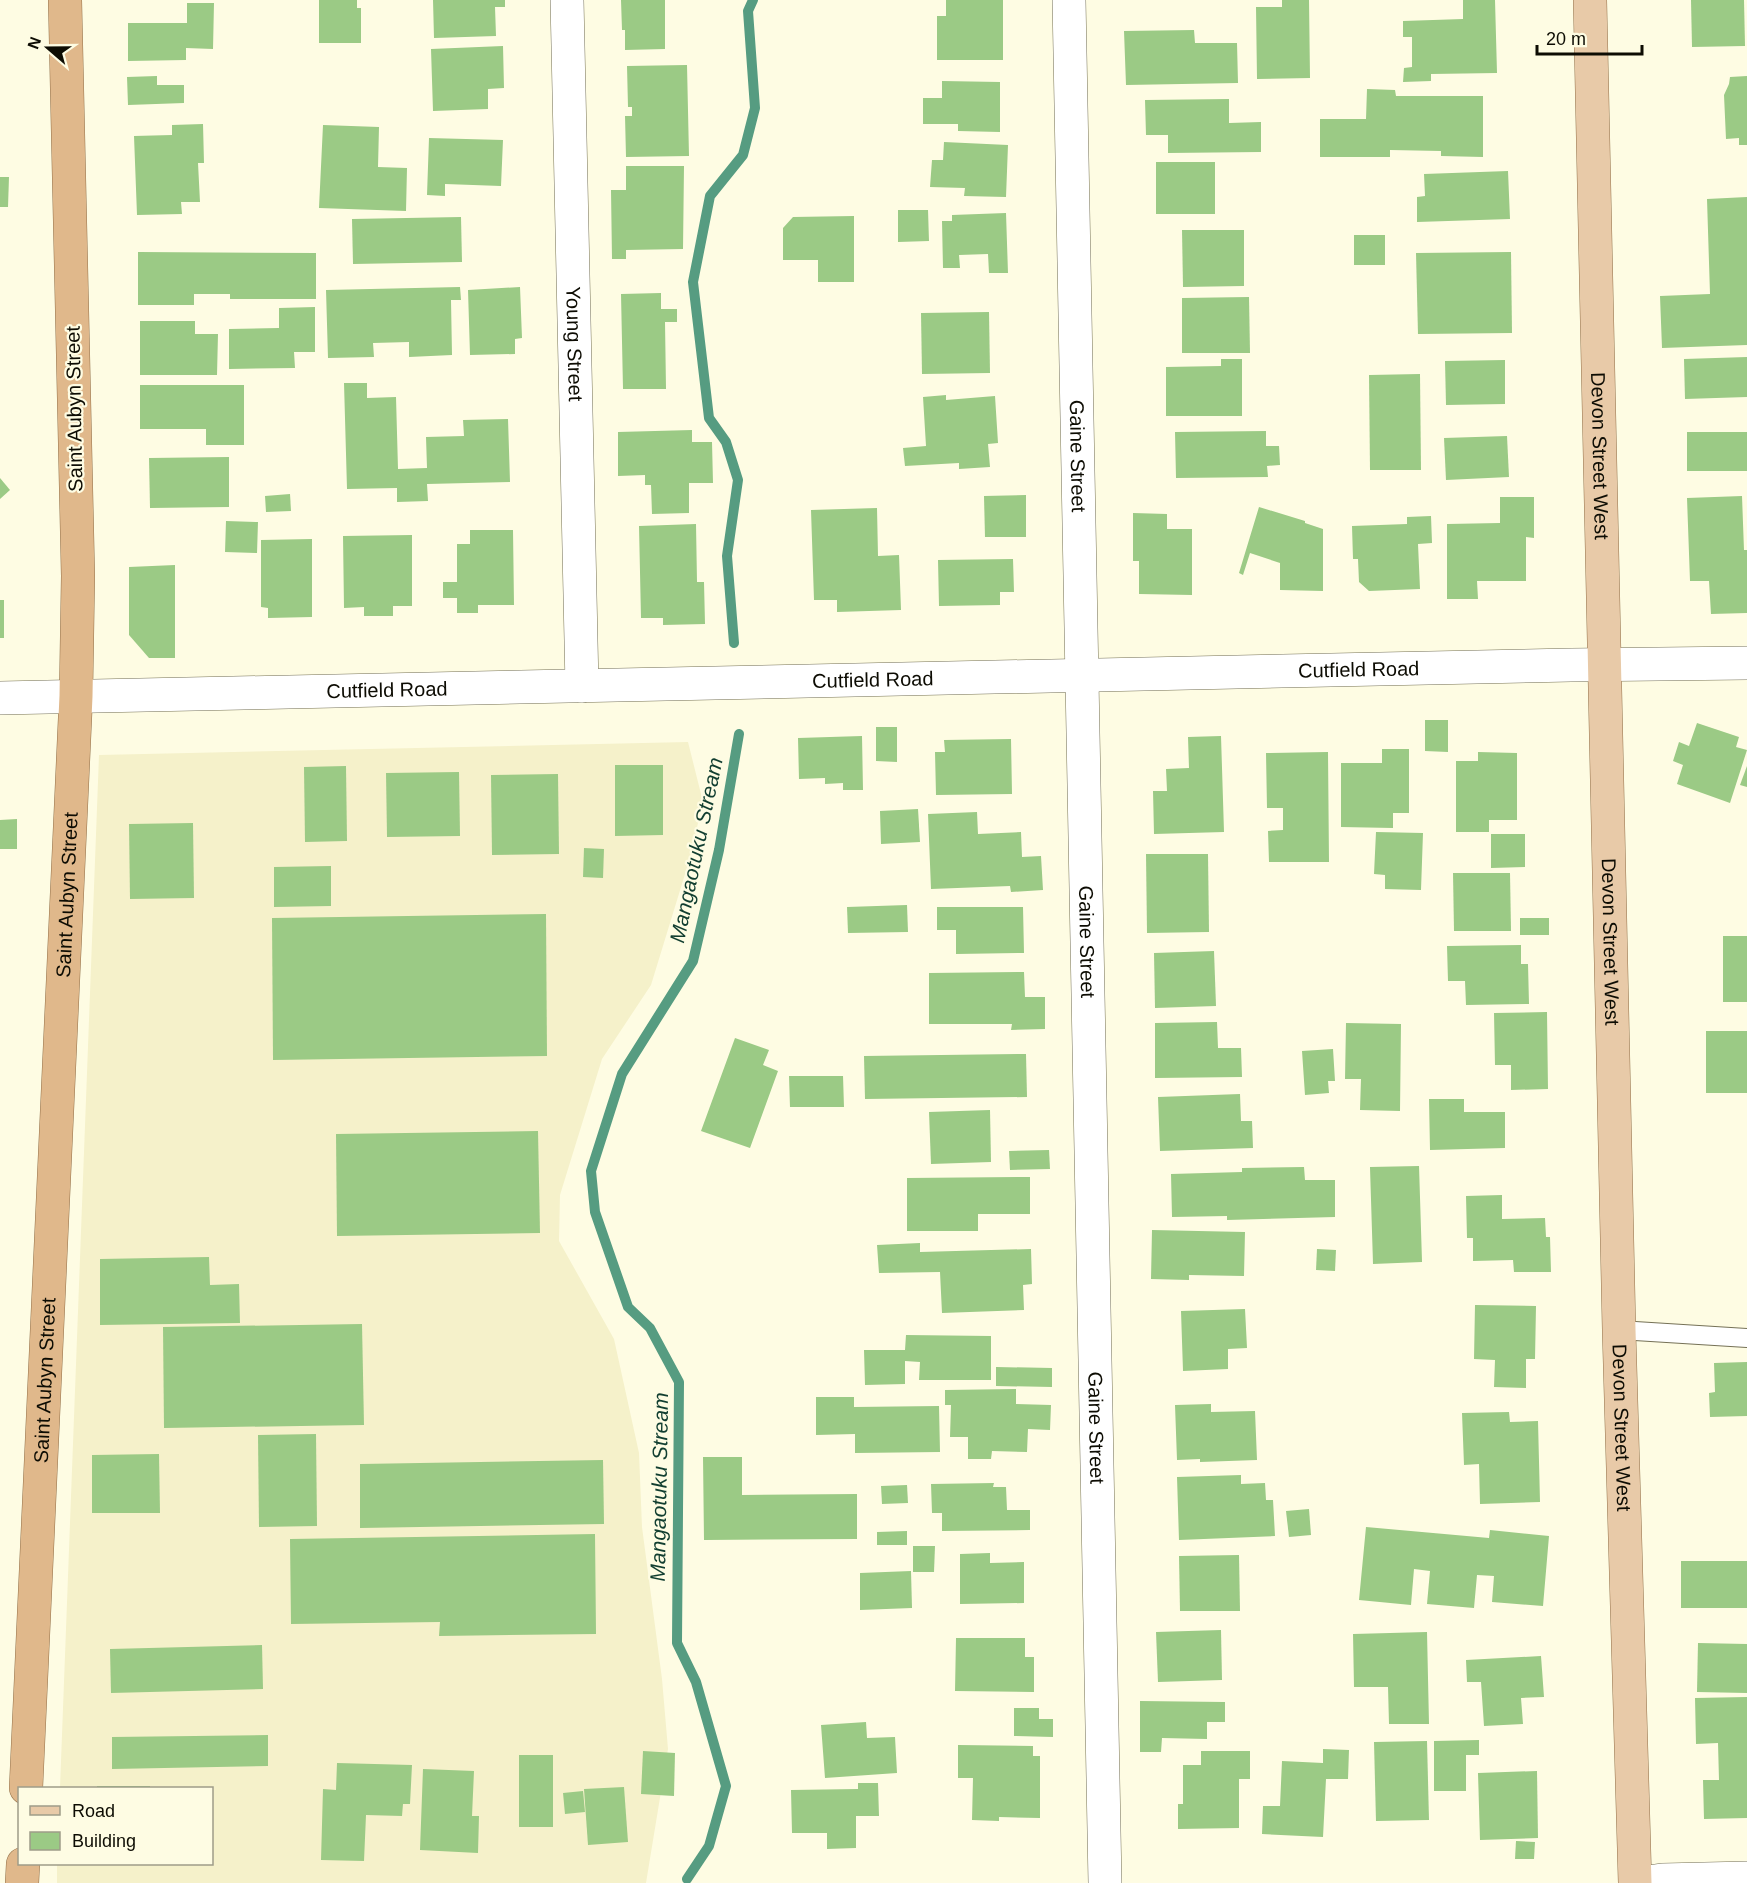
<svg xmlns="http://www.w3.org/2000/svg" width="1747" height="1883" viewBox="0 0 1747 1883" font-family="Arial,sans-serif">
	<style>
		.built { fill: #f5f1ca }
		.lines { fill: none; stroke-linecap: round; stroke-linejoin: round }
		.stream { stroke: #569c81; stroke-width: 10 }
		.building { fill: #9bca85 }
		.service-casing { stroke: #757156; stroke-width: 20 }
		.minor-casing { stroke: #757156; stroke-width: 34 }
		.primary-casing { stroke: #927049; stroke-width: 34 }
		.trunk-casing { stroke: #927049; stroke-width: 34 }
		.service { stroke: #fff; stroke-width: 18 }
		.minor { stroke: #fff; stroke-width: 33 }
		.primary { stroke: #e8caa8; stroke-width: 33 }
		.trunk { stroke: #e0b88b; stroke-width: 33 }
		.labels { text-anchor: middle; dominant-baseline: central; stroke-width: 4.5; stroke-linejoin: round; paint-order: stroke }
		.street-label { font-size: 20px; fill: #0d0c03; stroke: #fefce3 }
		.water-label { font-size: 21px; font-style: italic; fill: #113e30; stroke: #fefce3 }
	</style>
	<rect width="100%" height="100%" fill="#fefce3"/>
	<polygon class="built" points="688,742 703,802 689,861 651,985 602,1059 560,1195 559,1241 614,1339 639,1453 642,1527 662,1679 668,1749 646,1883 57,1883 57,1864 212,1864 212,1788 60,1788 99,755"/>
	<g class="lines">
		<g class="stream">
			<polyline points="734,643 727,556 738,480 726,442 709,418 693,282 710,196 743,155 755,108 748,11 753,0"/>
			<polyline points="687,1879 709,1846 726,1786 696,1682 677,1643 679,1382 650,1328 628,1307 595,1212 591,1171 622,1074 693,961 719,850 739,734"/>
		</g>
	</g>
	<g class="building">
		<polygon points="319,0 357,0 357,8 361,8 361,43 319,43"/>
		<polygon points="433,0 505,0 505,7 495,7 496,36 434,38"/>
		<polygon points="621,0 665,0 665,49 625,50 625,30 622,30"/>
		<polygon points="946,0 1003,0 1003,60 937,60 937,16 946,16"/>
		<polygon points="1282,0 1309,0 1310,78 1257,79 1256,7 1282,7"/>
		<polygon points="1463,0 1495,0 1497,73 1431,74 1431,81 1403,82 1404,68 1412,67 1412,37 1403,37 1403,21 1463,19"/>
		<polygon points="1691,0 1744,0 1745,46 1692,47"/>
		<polygon points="187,3 214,3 213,49 186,48 186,60 128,61 128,23 187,23"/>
		<polygon points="1194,30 1195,43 1237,43 1238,83 1126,85 1124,31"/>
		<polygon points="503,46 504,88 488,89 488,109 433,111 431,49"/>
		<polygon points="687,65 689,156 626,157 625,116 632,116 632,107 628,107 627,66"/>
		<polygon points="157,76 157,85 184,85 184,103 128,105 127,77"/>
		<polygon points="1747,76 1747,145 1739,145 1739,138 1726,139 1724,95 1729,84 1730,77"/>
		<polygon points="942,81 1000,82 1000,132 958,131 958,124 923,124 923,98 942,98"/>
		<polygon points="1367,89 1395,90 1396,96 1483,96 1483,157 1441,156 1441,151 1390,150 1390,157 1320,157 1320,119 1366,119"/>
		<polygon points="1229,99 1229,123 1261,122 1261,152 1168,153 1168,135 1146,135 1145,100"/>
		<polygon points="203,124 204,163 198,163 200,202 181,202 182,214 137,215 134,136 172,135 172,125"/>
		<polygon points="323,125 379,127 378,167 407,168 406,211 319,208"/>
		<polygon points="429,138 503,140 501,186 445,184 445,196 427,195"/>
		<polygon points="944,142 1008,145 1006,197 964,196 965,188 930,187 932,160 943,160"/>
		<rect x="1156" y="162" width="59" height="52"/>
		<polygon points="626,166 684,166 683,249 626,250 626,259 612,259 611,190 626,190"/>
		<polygon points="1508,171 1510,219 1417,222 1417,197 1425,196 1424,174"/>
		<polygon points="0,177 9,177 8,207 0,207"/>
		<polygon points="1747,197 1747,345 1662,348 1660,296 1710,294 1707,199"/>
		<polygon points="898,210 928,210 929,241 898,242"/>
		<polygon points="1006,213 1008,273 989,273 988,254 959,255 960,268 943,268 942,221 952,221 952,215"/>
		<polygon points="854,216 854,282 818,282 818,260 783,260 783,228 793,217"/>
		<polygon points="461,217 462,262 353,264 352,219"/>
		<polygon points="1182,230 1244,230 1244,286 1183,287"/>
		<rect x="1354" y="235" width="31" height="30"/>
		<polygon points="138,252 316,253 316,299 230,299 230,294 194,294 194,305 138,305"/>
		<polygon points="1511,252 1512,333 1418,334 1416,253"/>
		<polygon points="460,287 461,300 451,300 452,355 409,357 409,342 373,343 374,357 328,358 326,290"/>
		<polygon points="520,287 522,338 515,339 515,354 470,355 468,290"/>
		<polygon points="661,293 661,309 677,309 677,322 665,322 666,389 623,389 621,294"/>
		<polygon points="1249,297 1250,353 1182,353 1182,298"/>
		<polygon points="315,307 315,352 294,352 295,368 229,369 229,329 279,328 279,308"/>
		<polygon points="989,312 990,373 922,374 921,313"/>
		<polygon points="140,321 195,321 195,334 218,334 217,375 140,375"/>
		<polygon points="1747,357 1747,397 1685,399 1684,359"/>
		<polygon points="1221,359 1242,359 1242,416 1166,416 1166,367 1221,366"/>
		<polygon points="1505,360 1505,404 1446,405 1445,361"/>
		<polygon points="1420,374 1421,470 1370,470 1369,375"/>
		<polygon points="344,383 367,383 367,398 396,397 398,469 427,468 426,437 464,436 463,420 508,419 510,482 427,484 428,501 397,502 397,488 347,489"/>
		<polygon points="140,385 244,385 244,445 206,445 206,429 140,429"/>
		<polygon points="946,395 946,400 995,396 998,443 988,444 990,467 959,469 959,463 905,466 903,448 926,446 923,397"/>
		<polygon points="692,430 692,442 712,442 713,483 689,483 689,513 652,514 651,485 645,485 645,475 618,476 618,432"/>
		<polygon points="1266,431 1266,446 1279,446 1280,465 1267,466 1268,477 1176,478 1175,432"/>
		<rect x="1687" y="432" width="60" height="39"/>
		<polygon points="1507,436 1509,477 1446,480 1444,438"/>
		<polygon points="229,457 229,507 150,508 149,458"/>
		<polygon points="0,478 10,490 0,499"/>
		<polygon points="290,494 291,511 266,512 265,496"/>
		<polygon points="1026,495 1026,537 985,537 984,496"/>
		<polygon points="1742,496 1744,550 1747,550 1747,613 1711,614 1709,581 1690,581 1687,498"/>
		<polygon points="1500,497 1534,497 1534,538 1526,537 1526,581 1477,581 1478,599 1447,599 1447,524 1500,523"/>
		<polygon points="1259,507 1305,521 1305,523 1323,529 1323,591 1280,590 1280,563 1250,553 1243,575 1239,573"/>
		<polygon points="877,508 878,556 899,555 901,610 837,612 837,600 814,600 811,510"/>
		<polygon points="1133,513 1167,514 1167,529 1192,529 1192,595 1139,594 1139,561 1133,561"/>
		<polygon points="1431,516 1432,543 1418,544 1420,589 1369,591 1359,582 1358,559 1353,559 1352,526 1407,524 1407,517"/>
		<polygon points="226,521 258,522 257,553 225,552"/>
		<polygon points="696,524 697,582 704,582 705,624 663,625 663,618 641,618 639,526"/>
		<polygon points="470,530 513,530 514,605 478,605 478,613 457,613 457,598 443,598 443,582 457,582 457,544 470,544"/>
		<polygon points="412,535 412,606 393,606 393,616 364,616 364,607 344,608 343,536"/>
		<polygon points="312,539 312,617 268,618 268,608 261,607 261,540"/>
		<polygon points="1013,559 1014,592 1000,592 1000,605 939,606 938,560"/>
		<polygon points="175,565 175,658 149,658 129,635 129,567"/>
		<rect x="0" y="600" width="4" height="38"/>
		<polygon points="1425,720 1448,720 1448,752 1425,751"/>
		<polygon points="1697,723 1739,737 1736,747 1747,750 1730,803 1677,784 1683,765 1673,761 1679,742 1689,746"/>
		<polygon points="876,727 897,727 897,762 876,761"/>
		<polygon points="862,736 863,790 843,790 843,783 825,784 825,778 799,779 798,738"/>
		<polygon points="1221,736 1224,832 1154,834 1153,791 1167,791 1166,769 1189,768 1188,737"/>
		<polygon points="1011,739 1012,794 936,795 935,752 945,752 944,740"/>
		<polygon points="1382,749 1409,749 1409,813 1393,813 1393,828 1341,827 1341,763 1382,763"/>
		<polygon points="1328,752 1329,862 1269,862 1268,831 1283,830 1283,808 1267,808 1266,753"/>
		<polygon points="1478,752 1517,753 1517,820 1489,820 1489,832 1456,832 1456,761 1478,761"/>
		<polygon points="615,765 663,765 663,835 615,836"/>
		<polygon points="346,766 347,841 305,842 304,767"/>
		<polygon points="1747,766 1747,787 1740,785"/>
		<polygon points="459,772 460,836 387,837 386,773"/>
		<polygon points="558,774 559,854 492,855 491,775"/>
		<polygon points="918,809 920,842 881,844 880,811"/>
		<polygon points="977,812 978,834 1021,832 1022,857 1041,856 1043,890 1011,892 1010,886 931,889 928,814"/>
		<polygon points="17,819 17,849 0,849 0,820"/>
		<polygon points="193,823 194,898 130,899 129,824"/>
		<polygon points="1376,832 1423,833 1421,890 1385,889 1385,875 1374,874"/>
		<polygon points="1491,834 1525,834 1525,867 1491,868"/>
		<polygon points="584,848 604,849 603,878 583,877"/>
		<polygon points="1146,854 1208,854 1209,932 1147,933"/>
		<polygon points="331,866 331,906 274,907 274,867"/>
		<polygon points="1453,873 1510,873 1511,931 1454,931"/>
		<polygon points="907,905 908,932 848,933 847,907"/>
		<polygon points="937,907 1023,907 1024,953 956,954 956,930 937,930"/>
		<polygon points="546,914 547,1056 273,1060 272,918"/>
		<rect x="1520" y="918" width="29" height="17"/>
		<rect x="1723" y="936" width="24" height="66"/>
		<polygon points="1521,945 1521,964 1528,964 1529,1004 1466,1005 1465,981 1448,981 1447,946"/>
		<polygon points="1214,951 1216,1006 1155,1008 1154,953"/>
		<polygon points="1024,972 1025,997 1045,997 1045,1029 1011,1030 1012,1024 929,1024 929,973"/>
		<polygon points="1547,1012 1548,1089 1511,1090 1511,1065 1495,1065 1494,1013"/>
		<polygon points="1217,1022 1218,1048 1241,1048 1242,1077 1155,1078 1155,1023"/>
		<polygon points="1346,1023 1401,1024 1400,1111 1360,1110 1361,1079 1345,1079"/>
		<rect x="1706" y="1031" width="41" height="62"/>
		<polygon points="735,1038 769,1050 763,1065 778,1071 750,1148 701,1131"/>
		<polygon points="1333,1049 1335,1081 1328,1081 1329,1093 1305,1095 1302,1051"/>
		<polygon points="1026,1054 1027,1097 865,1099 864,1056"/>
		<polygon points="789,1076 843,1076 844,1107 790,1107"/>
		<polygon points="1240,1094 1241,1121 1252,1121 1253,1148 1160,1151 1158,1097"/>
		<polygon points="1429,1099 1464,1099 1464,1112 1505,1112 1505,1148 1430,1150"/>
		<polygon points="990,1110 991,1162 931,1164 929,1112"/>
		<polygon points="538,1131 540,1233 337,1236 336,1134"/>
		<polygon points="1049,1150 1050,1169 1010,1170 1009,1151"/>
		<polygon points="1419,1166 1422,1262 1373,1264 1370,1167"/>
		<polygon points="1304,1167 1305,1180 1335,1180 1335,1217 1227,1220 1227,1216 1172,1217 1171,1174 1242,1172 1242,1168"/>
		<polygon points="1030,1177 1030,1214 978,1214 978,1231 907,1231 907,1178"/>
		<polygon points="1502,1195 1502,1219 1545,1218 1546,1237 1550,1237 1551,1272 1514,1272 1513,1260 1473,1261 1473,1238 1467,1238 1466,1196"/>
		<polygon points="1152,1230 1245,1232 1244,1276 1189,1275 1189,1280 1151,1279"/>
		<polygon points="920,1243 920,1252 1031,1249 1032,1284 1023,1285 1024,1310 942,1313 940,1272 879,1273 877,1245"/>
		<polygon points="1317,1249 1336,1250 1335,1271 1316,1270"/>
		<polygon points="209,1257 210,1285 239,1284 240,1323 100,1325 100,1259"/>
		<polygon points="1475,1305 1536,1306 1535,1359 1526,1359 1526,1388 1494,1387 1495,1360 1474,1359"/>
		<polygon points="1245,1309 1247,1348 1228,1349 1228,1369 1183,1371 1181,1311"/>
		<polygon points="362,1324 364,1425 164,1428 163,1327"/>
		<polygon points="906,1335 991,1336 991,1380 919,1380 920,1362 905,1361 905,1384 865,1385 864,1350 905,1350"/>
		<polygon points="1747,1362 1747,1416 1710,1417 1709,1393 1715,1392 1714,1363"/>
		<polygon points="996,1367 1052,1368 1052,1387 996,1386"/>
		<polygon points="1016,1389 1016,1404 1051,1405 1050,1430 1028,1429 1027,1452 992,1451 991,1459 968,1459 968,1437 950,1437 951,1405 945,1405 945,1390"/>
		<polygon points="816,1397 854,1397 854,1407 939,1406 940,1452 855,1453 855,1434 816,1435"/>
		<polygon points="1211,1404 1211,1412 1255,1411 1257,1460 1200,1462 1200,1459 1177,1460 1175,1405"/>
		<polygon points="1509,1412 1510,1422 1538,1421 1540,1502 1480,1504 1479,1464 1464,1465 1462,1413"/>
		<polygon points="316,1434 317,1526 259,1527 258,1435"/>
		<polygon points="159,1454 160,1513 92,1513 92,1455"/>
		<polygon points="703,1457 742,1457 742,1495 857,1494 857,1539 704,1540"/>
		<polygon points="603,1460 604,1524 360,1528 360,1464"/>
		<polygon points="1241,1475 1241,1484 1265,1483 1266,1500 1273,1500 1275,1536 1179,1540 1177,1477"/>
		<polygon points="994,1483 993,1487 1006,1487 1007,1510 1030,1510 1030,1530 942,1531 942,1513 932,1513 931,1484"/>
		<polygon points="907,1485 908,1503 882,1504 881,1486"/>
		<polygon points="1309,1509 1311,1535 1289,1537 1286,1511"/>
		<polygon points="1366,1527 1489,1538 1490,1530 1549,1536 1543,1606 1492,1602 1494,1576 1477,1575 1474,1608 1427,1604 1430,1571 1414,1569 1411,1605 1359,1600"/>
		<polygon points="907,1531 907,1545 877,1545 877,1532"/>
		<polygon points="595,1534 596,1634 439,1636 440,1622 291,1624 290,1539"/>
		<polygon points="913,1546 935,1546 934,1572 913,1572"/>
		<polygon points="990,1553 990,1563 1024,1562 1024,1603 960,1604 960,1554"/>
		<polygon points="1239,1555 1240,1611 1180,1611 1179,1556"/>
		<rect x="1681" y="1561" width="66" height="47"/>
		<polygon points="911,1571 912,1608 860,1610 860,1573"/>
		<polygon points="1221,1630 1222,1680 1158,1682 1156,1632"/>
		<polygon points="1427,1632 1429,1724 1389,1724 1388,1687 1354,1687 1353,1634"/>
		<polygon points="956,1638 1025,1638 1025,1657 1034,1657 1034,1692 955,1691"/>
		<polygon points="1698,1643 1747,1644 1747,1693 1697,1692"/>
		<polygon points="262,1645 263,1689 111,1693 110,1649"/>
		<polygon points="1541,1656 1544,1697 1521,1698 1523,1724 1484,1726 1481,1682 1467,1682 1466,1660"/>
		<polygon points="1747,1697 1747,1818 1704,1819 1703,1780 1719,1780 1718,1743 1696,1744 1695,1698"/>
		<polygon points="1140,1701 1225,1702 1225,1722 1207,1722 1207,1739 1162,1738 1161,1752 1140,1752"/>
		<polygon points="1014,1708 1039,1708 1039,1719 1053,1719 1053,1737 1014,1736"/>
		<polygon points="866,1722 867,1738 895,1737 897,1773 825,1778 821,1725"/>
		<polygon points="268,1735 268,1766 112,1769 112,1737"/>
		<polygon points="1479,1740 1479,1755 1466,1755 1466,1791 1434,1791 1434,1741"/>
		<polygon points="1427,1741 1429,1820 1376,1821 1374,1742"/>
		<polygon points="958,1745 1033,1746 1033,1756 1040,1756 1040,1818 999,1817 999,1821 972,1820 973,1778 958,1778"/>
		<polygon points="1323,1749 1349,1750 1348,1779 1326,1779 1323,1837 1262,1834 1263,1806 1280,1806 1282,1761 1323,1763"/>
		<polygon points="643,1751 675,1753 674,1796 641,1794"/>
		<polygon points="1201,1751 1250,1751 1250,1779 1239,1779 1239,1828 1178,1829 1178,1804 1183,1804 1183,1765 1201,1765"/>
		<rect x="519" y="1755" width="34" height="72"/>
		<polygon points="337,1763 412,1765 410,1804 403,1804 402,1816 366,1815 364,1861 321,1860 323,1789 336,1790"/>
		<polygon points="423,1769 474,1771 472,1816 479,1816 478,1853 420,1850"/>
		<polygon points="1537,1771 1538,1838 1480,1840 1478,1773"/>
		<polygon points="858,1783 878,1783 879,1816 856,1816 856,1848 827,1849 827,1833 792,1833 791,1790 858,1789"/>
		<rect x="97" y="1786" width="53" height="2"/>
		<polygon points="624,1787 628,1842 588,1845 584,1789"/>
		<polygon points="583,1791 585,1812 565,1814 563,1793"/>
		<polygon points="1516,1841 1535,1842 1534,1859 1515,1859"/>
	</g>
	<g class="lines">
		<defs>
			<polyline id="service" points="1619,1330 1747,1338"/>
			<g id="minor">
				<path id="s1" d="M 567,0 L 582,686"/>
				<path id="s2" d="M 1069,0 L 1105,1883"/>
				<path id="s3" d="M 0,698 L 1571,665 L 1747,663"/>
				<polyline points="1642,1883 1662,1880 1747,1878"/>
			</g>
			<g id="primary">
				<path id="s4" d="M 1590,0 L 1619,1330 L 1635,1883"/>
			</g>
			<g id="trunk">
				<path id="s5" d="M 26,1788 L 76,696 L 78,576 L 65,0"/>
				<polyline points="22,1883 23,1864"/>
			</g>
		</defs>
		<use href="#service" class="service-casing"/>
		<use href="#minor" class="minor-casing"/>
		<use href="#primary" class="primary-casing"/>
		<use href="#trunk" class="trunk-casing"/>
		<use href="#service" class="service"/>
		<use href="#minor" class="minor"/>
		<use href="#primary" class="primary"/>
		<use href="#trunk" class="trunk"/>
	</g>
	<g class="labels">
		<g class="street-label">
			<text stroke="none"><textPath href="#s1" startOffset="344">Young Street</textPath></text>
			<text transform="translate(74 409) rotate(-91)">Saint Aubyn Street</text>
			<text stroke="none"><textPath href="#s2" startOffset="456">Gaine Street</textPath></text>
			<text stroke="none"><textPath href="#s4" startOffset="456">Devon Street West</textPath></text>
			<text stroke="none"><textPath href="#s3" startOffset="1359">Cutfield Road</textPath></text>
			<text stroke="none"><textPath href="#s3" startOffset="873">Cutfield Road</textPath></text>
			<text stroke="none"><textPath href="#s3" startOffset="387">Cutfield Road</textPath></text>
			<text stroke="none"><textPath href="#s5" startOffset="894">Saint Aubyn Street</textPath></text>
			<text stroke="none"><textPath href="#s2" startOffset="942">Gaine Street</textPath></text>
			<text stroke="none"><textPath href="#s4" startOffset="942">Devon Street West</textPath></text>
			<text stroke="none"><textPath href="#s5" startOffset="408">Saint Aubyn Street</textPath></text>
			<text stroke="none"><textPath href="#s2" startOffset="1428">Gaine Street</textPath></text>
			<text stroke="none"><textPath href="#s4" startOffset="1428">Devon Street West</textPath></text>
		</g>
		<g class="water-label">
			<text transform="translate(696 850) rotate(-78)">Mangaotuku Stream</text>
			<text transform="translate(659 1487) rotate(-89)">Mangaotuku Stream</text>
		</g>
	</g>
	<rect x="18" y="1787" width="195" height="78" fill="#fefce3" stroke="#9e9c89" stroke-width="1.5"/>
	<rect x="30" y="1806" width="30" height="9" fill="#e8caa8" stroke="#9e9c89" stroke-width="1.5"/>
	<text x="72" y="1817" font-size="18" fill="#0d0c03">Road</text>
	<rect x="30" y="1832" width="30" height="18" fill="#9bca85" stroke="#9e9c89" stroke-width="1.5"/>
	<text x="72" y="1847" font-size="18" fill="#0d0c03">Building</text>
	<g transform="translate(48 48) rotate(290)" stroke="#fefce3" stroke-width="4.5" paint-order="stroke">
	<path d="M0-4.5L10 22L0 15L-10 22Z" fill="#0d0c03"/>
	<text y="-9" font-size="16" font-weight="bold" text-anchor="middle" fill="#0d0c03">N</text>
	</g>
	<path d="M1537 45v9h105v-9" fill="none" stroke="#0d0c03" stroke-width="3"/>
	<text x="1546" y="45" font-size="18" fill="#0d0c03" stroke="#fefce3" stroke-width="4.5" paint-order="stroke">20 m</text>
</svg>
